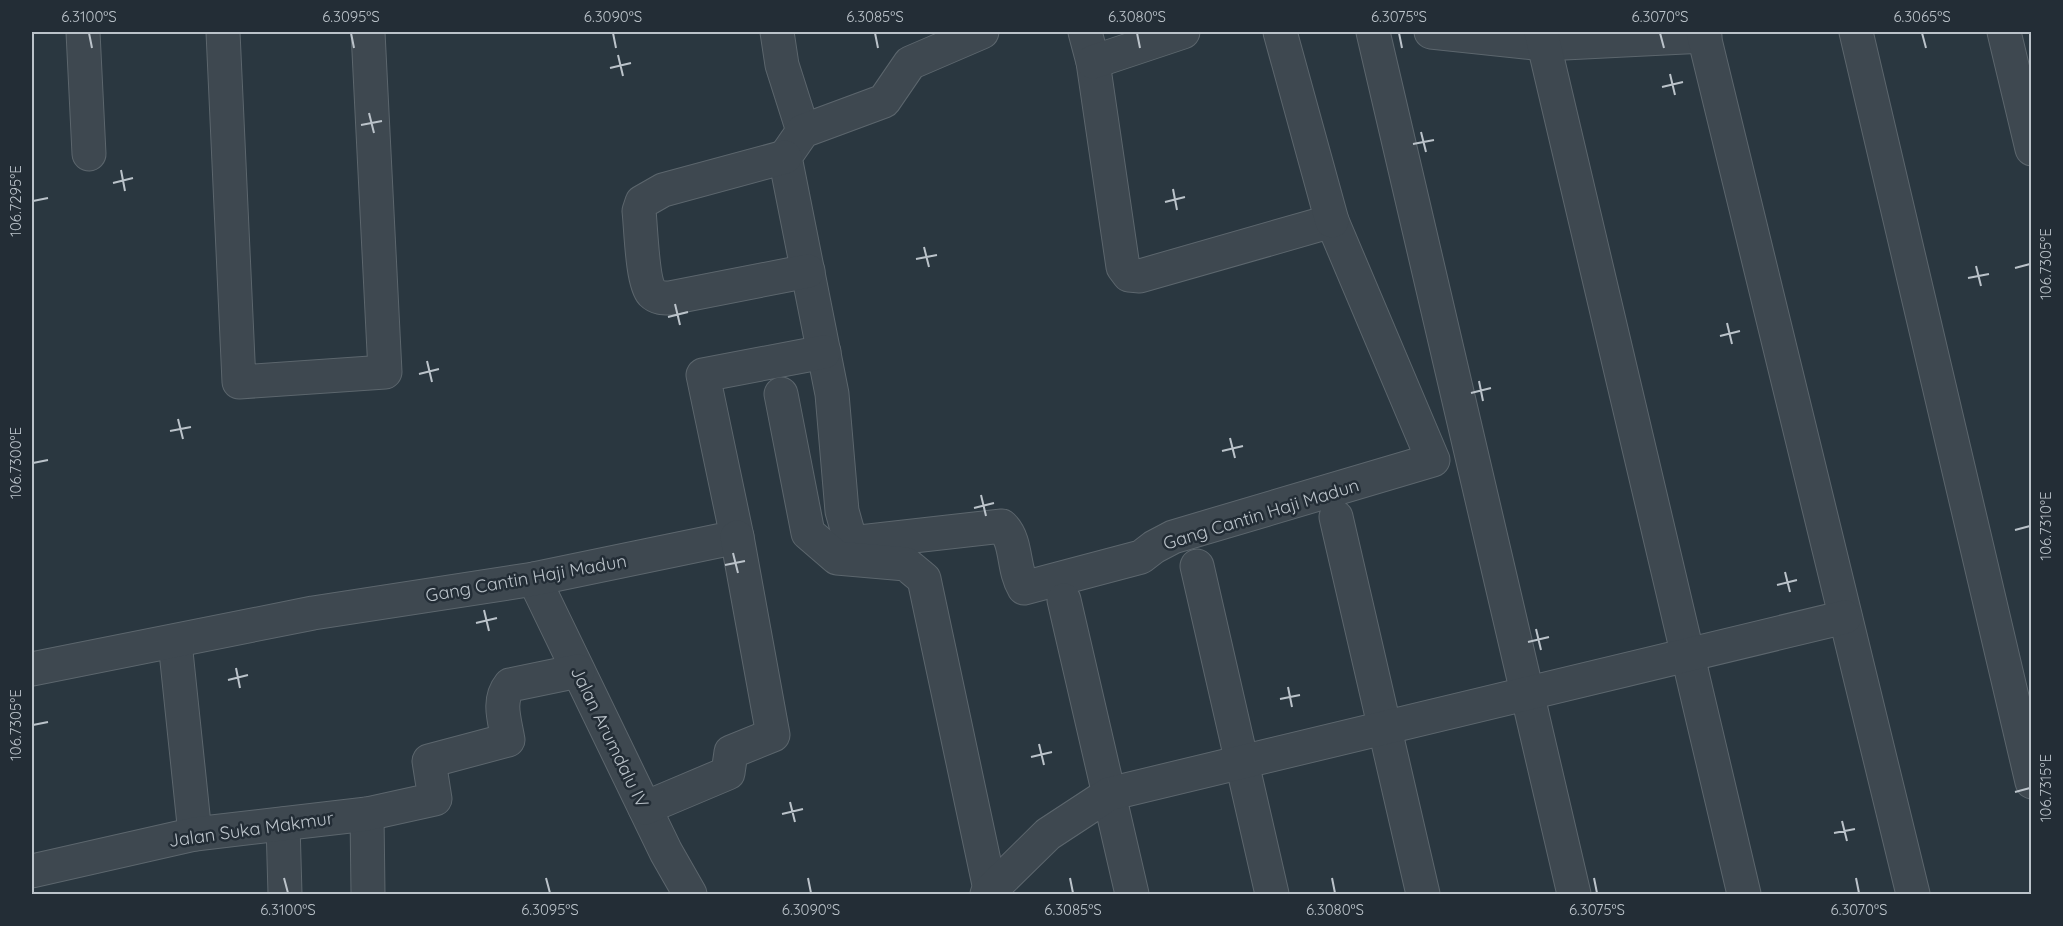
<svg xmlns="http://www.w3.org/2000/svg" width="2063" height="926" viewBox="0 0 2063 926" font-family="Quicksand,sans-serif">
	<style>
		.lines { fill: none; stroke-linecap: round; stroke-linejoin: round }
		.minor-casing { stroke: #5c666d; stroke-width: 35 }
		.minor { stroke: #3e4850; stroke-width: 33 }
		.ticks { fill: none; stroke: #bbc3ca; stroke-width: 2 }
		.labels { text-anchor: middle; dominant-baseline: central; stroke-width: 5; stroke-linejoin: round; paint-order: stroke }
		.street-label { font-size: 18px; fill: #bbc3ca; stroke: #232d36 }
		.neatline { fill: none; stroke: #bbc3ca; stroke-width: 2 }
		.ticks-label { font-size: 15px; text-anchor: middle; fill: #bbc3ca }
	</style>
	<rect width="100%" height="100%" fill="#2a3740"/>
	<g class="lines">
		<defs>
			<g id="minor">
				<polyline points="83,32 89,154"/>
				<polyline points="223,32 239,382 385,372 368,32"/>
				<polyline points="777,32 782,65 803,131"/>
				<path d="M 982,32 L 910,63 L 884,101 L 803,131 L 785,157 L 832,394 L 842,511 L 849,536 L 860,542 L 1002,526 C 1018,542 1012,568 1024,588 L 1141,557 L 1154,547 L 1173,537 L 1433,460 L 1332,221 L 1140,276 L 1129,275 L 1123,267 L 1093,62 L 1085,32"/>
				<polyline points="1280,32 1332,221"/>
				<polyline points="1373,32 1574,894"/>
				<polyline points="1431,32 1544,44 1705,36"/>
				<polyline points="1541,32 1744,894"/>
				<polyline points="1703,32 1913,894"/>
				<polyline points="1856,32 2032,782"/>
				<polyline points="2004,32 2032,149"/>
				<polyline points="1093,62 1183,32"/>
				<path d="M 785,157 L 663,190 L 642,202 L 639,211 C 641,228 642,282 652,293 C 657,298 663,298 670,298 L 808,271"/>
				<polyline points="781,394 808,533 837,558 906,564 924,579 991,894"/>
				<polyline points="1336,517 1423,894"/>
				<polyline points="1197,566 1272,894"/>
				<polyline points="534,579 666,852 690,894"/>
				<polyline points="1064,600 1132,894"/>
				<polyline points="175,642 195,834"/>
				<polyline points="32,669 313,613 534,579 737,537 703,375 824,352"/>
				<polyline points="645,808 728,773 731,752 773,735 737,537"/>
				<polyline points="367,814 368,894"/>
				<polyline points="283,824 285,894"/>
				<path d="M 32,871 L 195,834 L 367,814 L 435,799 L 429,761 L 508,740 C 505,721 497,701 510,685 L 578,671"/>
				<polyline points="987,894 1048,834 1109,794 1845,617"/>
			</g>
		</defs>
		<use href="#minor" class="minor-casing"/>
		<use href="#minor" class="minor"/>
	</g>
	<path class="ticks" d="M 89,33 L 92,48M 351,33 L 354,48M 613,33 L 616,48M 875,33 L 878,48M 1137,33 L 1140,48M 1399,33 L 1402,48M 1660,33 L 1664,48M 1922,33 L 1926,48M 618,55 L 623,76M 610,68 L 631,63M 1670,74 L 1675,95M 1662,87 L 1683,82M 369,113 L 374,133M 361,125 L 382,121M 1421,132 L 1426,152M 1413,144 L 1434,140M 121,170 L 125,191M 113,183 L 133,178M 1173,189 L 1177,210M 33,201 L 48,198M 1165,202 L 1185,197M 924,247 L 929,267M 916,259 L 937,255M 1976,266 L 1981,286M 2015,268 L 2030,264M 1968,278 L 1989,274M 675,304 L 680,325M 668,317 L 688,312M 1727,323 L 1732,344M 1720,336 L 1740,331M 427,361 L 432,382M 419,374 L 439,369M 1479,381 L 1483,401M 1471,393 L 1491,388M 178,419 L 183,439M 170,431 L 191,427M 1230,438 L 1235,458M 1222,451 L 1243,446M 33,463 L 48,460M 981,495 L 986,516M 974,508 L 994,503M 2015,530 L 2030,526M 733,553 L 738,573M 725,565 L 745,561M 1785,572 L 1790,592M 1777,585 L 1797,580M 484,610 L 489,631M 476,623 L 497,618M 1536,629 L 1541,650M 1528,642 L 1549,637M 236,668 L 240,688M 228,680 L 248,675M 1288,687 L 1292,707M 1280,699 L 1300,695M 33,725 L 48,722M 1039,744 L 1044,765M 1031,757 L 1052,752M 2015,792 L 2030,788M 790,802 L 795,822M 782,814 L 803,809M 1842,821 L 1847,841M 1834,833 L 1855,829M 284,878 L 288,893M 546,878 L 550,893M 808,878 L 811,893M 1070,878 L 1073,893M 1332,878 L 1335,893M 1594,878 L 1597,893M 1856,878 L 1859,893"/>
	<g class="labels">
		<g class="street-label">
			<text transform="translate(1261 514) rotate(-17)">Gang Cantin Haji Madun</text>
			<text transform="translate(526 578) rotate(-10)">Gang Cantin Haji Madun</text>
			<text transform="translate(610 737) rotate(64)">Jalan Arumdalu IV</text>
			<text transform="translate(251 829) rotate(-8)">Jalan Suka Makmur</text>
		</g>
	</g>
	<rect width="2063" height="926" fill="none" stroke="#232d36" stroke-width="66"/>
	<rect x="33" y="33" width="1997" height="860" class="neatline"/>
	<g class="ticks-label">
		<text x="89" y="22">6.3100°S</text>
		<text x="351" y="22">6.3095°S</text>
		<text x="613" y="22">6.3090°S</text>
		<text x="875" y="22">6.3085°S</text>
		<text x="1137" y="22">6.3080°S</text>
		<text x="1399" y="22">6.3075°S</text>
		<text x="1660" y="22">6.3070°S</text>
		<text x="1922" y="22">6.3065°S</text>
		<text transform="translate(16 201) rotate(-90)" y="5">106.7295°E</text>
		<text transform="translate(2046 264) rotate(-90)" y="5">106.7305°E</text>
		<text transform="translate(16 463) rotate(-90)" y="5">106.7300°E</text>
		<text transform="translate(2046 526) rotate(-90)" y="5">106.7310°E</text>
		<text transform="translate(16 725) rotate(-90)" y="5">106.7305°E</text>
		<text transform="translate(2046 788) rotate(-90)" y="5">106.7315°E</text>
		<text x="288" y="915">6.3100°S</text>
		<text x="550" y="915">6.3095°S</text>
		<text x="811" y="915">6.3090°S</text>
		<text x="1073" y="915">6.3085°S</text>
		<text x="1335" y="915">6.3080°S</text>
		<text x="1597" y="915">6.3075°S</text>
		<text x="1859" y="915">6.3070°S</text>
	</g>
</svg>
